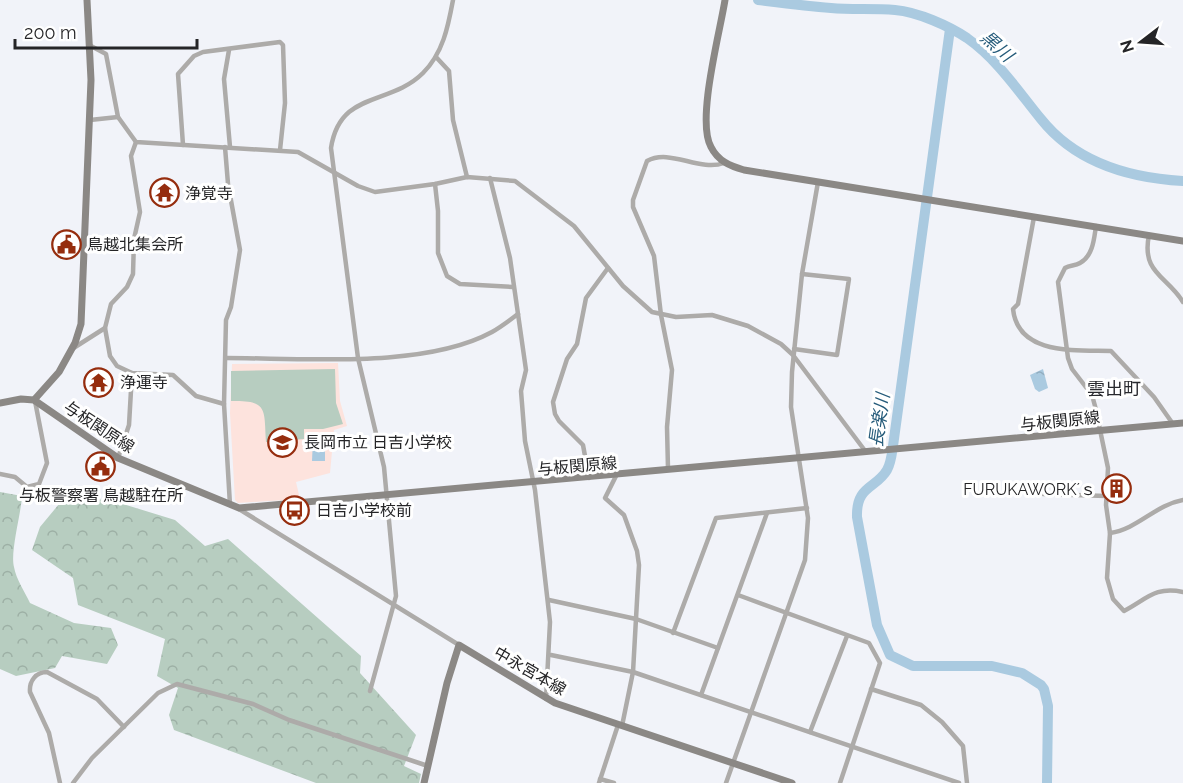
<svg xmlns="http://www.w3.org/2000/svg" width="1183" height="783" viewBox="0 0 1183 783" font-family="Raleway,'Noto Sans JP',sans-serif">
	<style>
		.education { fill: #fde3dd }
		.forest { fill: url(#forest-crowns) }
		.garden { fill: #b7cdc0 }
		.water { fill: url(#water-ripples) }
		.lines { fill: none; stroke-linecap: round; stroke-linejoin: round }
		.river { stroke: #aacae0; stroke-width: 10 }
		.street { stroke: #adaba9; stroke-width: 4.5 }
		.secondary { stroke: #8b8885; stroke-width: 7 }
		.labels { text-anchor: middle; dominant-baseline: central; stroke-width: 6; stroke-linejoin: round; paint-order: stroke }
		.poi-label { font-size: 16px; fill: #252527; stroke: #fff; text-anchor: start }
		.street-label { font-size: 16px; fill: #252527; stroke: #fff }
		.water-label { font-size: 18px; font-style: italic; fill: #255b7a; stroke: #fff }
		.neighbourhood-label { font-size: 18px; fill: #28292e; stroke: #fff }
	</style>
	<defs>
		<pattern id="forest-crowns" width="20" height="18" patternUnits="userSpaceOnUse" patternTransform="scale(1.5)"><rect width="20" height="18" fill="#b7cdc0"/><path d="M2 6a3 3 0 1 1 6 0M12 15a3 3 0 1 1 6 0" fill="none" stroke="#9db0a5"/></pattern>
		<pattern id="water-ripples" width="26" height="14" patternUnits="userSpaceOnUse" patternTransform="scale(1.5)"><rect width="26" height="14" fill="#aacae0"/><path d="M2 4q2-2 4 0t4 0M15 11q2-2 4 0t4 0" fill="none" stroke="#92adc0"/></pattern>
	</defs>
	<rect width="100%" height="100%" fill="#f1f3f9"/>
	<polygon class="education" points="338,363 340,401 347,426 334,430 330,473 296,482 300,499 238,503 235,500 230,413 232,364"/>
	<g class="forest">
		<path d="M 0,492 L 22,496 C 21,514 10,552 14,567 C 16,579 25,592 30,603 L 74,623 L 111,628 L 118,645 L 107,664 L 62,656 L 55,668 L 16,676 L 0,669 Z"/>
		<polygon points="64,498 110,500 175,520 205,546 228,539 361,656 360,673 416,735 404,766 421,774 419,783 316,783 174,730 169,715 178,688 157,676 165,639 78,605 73,578 32,550 40,527"/>
	</g>
	<path class="garden" d="M 335,369 L 336,403 L 343,424 L 323,429 L 304,429 L 304,439 L 266,442 C 264,409 268,400 231,401 L 231,371 Z"/>
	<g class="water">
		<polygon points="1043,369 1048,388 1039,392 1035,389 1030,375"/>
		<polygon points="313,438 325,439 325,461 312,461"/>
	</g>
	<g class="lines">
		<g class="river">
			<path d="M 758,0 C 783,3 807,6 831,8 C 852,10 874,8 895,10 C 918,12 949,26 967,38 C 998,60 1018,91 1041,119 C 1076,163 1129,178 1183,181"/>
			<path d="M 950,29 L 893,446 C 892,453 891,463 887,470 C 876,489 856,485 857,517 L 877,625 L 890,655 L 913,666 L 992,666 L 1022,673 L 1041,685 L 1044,689 L 1048,706 L 1047,783"/>
		</g>
		<g class="street">
			<polyline points="91,46 106,54 118,117 136,142 298,152 358,186 375,192 435,184 467,177 515,181 574,226 623,286 652,312 676,317 712,315 748,326 781,344 793,355 866,452"/>
			<polyline points="229,50 224,79 230,147"/>
			<polyline points="436,57 449,71 453,120 467,177"/>
			<polyline points="90,120 118,117"/>
			<polyline points="136,142 131,156 140,212 134,239 133,274 127,287 111,304 105,328 110,356 117,366 132,373 173,375 196,396 224,404"/>
			<polyline points="183,145 178,74 194,56 203,52 280,42 283,45 285,103 280,150"/>
			<polyline points="225,147 228,184 240,250 231,307 226,320 224,404 230,505"/>
			<polyline points="490,178 510,258 526,370 521,391 525,441 535,490 550,622 546,699"/>
			<polyline points="435,184 438,211 438,253 447,276 460,284 513,287"/>
			<path d="M 1034,217 L 1018,304 L 1013,309 C 1018,356 1077,350 1111,351 L 1154,397 L 1173,424"/>
			<path d="M 1096,226 C 1094,239 1093,256 1080,263 C 1075,266 1070,265 1065,268 L 1058,282 L 1068,358 L 1072,369 L 1092,395 L 1095,406 L 1108,468 L 1106,505 L 1110,533 L 1107,578 L 1113,599 L 1124,611 C 1147,599 1155,586 1183,592"/>
			<path d="M 1149,235 C 1141,273 1167,276 1183,302"/>
			<polyline points="72,349 105,328"/>
			<polyline points="794,349 837,355 849,279 802,274"/>
			<path d="M 226,358 C 303,358 424,369 492,332 C 501,327 510,320 518,314"/>
			<polyline points="118,458 129,425 132,373"/>
			<path d="M 668,469 L 667,427 L 672,370 L 661,315 L 654,256 L 633,207 L 633,200 L 647,161 C 670,148 699,172 724,163"/>
			<polyline points="0,474 15,477 27,487 39,484 47,463 35,401"/>
			<polyline points="616,476 605,498 624,515 637,551 639,565 633,672 622,726"/>
			<polyline points="589,478 583,445 559,421 555,414 553,402 567,359 577,344 586,298 608,268"/>
			<polyline points="1043,494 1106,496"/>
			<polyline points="239,509 459,645"/>
			<path d="M 1110,533 C 1138,529 1155,505 1183,500"/>
			<polyline points="738,595 869,643 880,663 840,783"/>
			<polyline points="549,600 636,619 718,648"/>
			<polyline points="673,633 716,518 807,508"/>
			<polyline points="551,655 633,672 959,783"/>
			<polyline points="871,689 921,705 942,722 963,746 967,783"/>
			<path d="M 370,691 L 396,596 L 384,467 L 358,358 L 331,148 C 340,90 390,106 423,73 C 443,53 448,27 453,0"/>
			<polyline points="701,695 767,513"/>
			<polyline points="810,732 847,636"/>
			<polyline points="600,779 614,783"/>
			<path d="M 60,783 L 49,733 L 30,692 C 29,681 36,672 47,672 L 97,699 L 124,727"/>
			<polyline points="73,783 92,758 158,693 177,684 253,704 289,720 428,766"/>
			<polyline points="599,783 618,725"/>
			<polyline points="726,783 805,560 808,518 791,407 792,372 802,274 818,182"/>
		</g>
		<g class="secondary">
			<path d="M 725,0 C 720,32 696,121 711,147 C 718,161 730,166 744,170 L 1183,241"/>
			<polyline points="34,400 59,372 75,343 81,324 91,80 87,0"/>
			<polyline points="0,403 21,399 34,400 118,458 239,508 1183,423"/>
			<polyline points="424,783 447,683 459,645 555,703 792,783"/>
		</g>
	</g>
	<defs>
		<symbol id="temple-ring" viewBox="-11 -11 22 22"><circle r="9.5" fill="#fff" stroke="#952d0e" stroke-width="1.5"/><path d="M0-6L5-2H3V0L6.5 2.5H4V6H1.5V3h-3V6H-4V2.5H-6.5L-3 0V-2H-5Z" fill="#952d0e"/></symbol>
		<symbol id="civic-ring" viewBox="-11 -11 22 22"><circle r="9.5" fill="#fff" stroke="#952d0e" stroke-width="1.5"/><path d="M-.6-6.5H3V-4.5H.6V-3L4-1V1h2V6H-6V1h2V-1L-.6-3ZM-1.2 2.5V6h2.4V2.5Z" fill="#952d0e"/></symbol>
		<symbol id="school-ring" viewBox="-11 -11 22 22"><circle r="9.5" fill="#fff" stroke="#952d0e" stroke-width="1.5"/><path d="M0-5L7-2L0 1L-7-2ZM-4 1L0 2.5L4 1V4Q0 6-4 4Z" fill="#952d0e"/></symbol>
		<symbol id="building-ring" viewBox="-11 -11 22 22"><circle r="9.5" fill="#fff" stroke="#952d0e" stroke-width="1.5"/><path d="M-4-6H4V6H1V3H-1V6H-4ZM-2.5-4.3h1.7v1.8h-1.7ZM.8-4.3h1.7v1.8H.8ZM-2.5-1h1.7V.8h-1.7ZM.8-1h1.7V.8H.8Z" fill="#952d0e"/></symbol>
		<symbol id="bus-ring" viewBox="-11 -11 22 22"><circle r="9.5" fill="#fff" stroke="#952d0e" stroke-width="1.5"/><path d="M-5-6H5V4H4V6H2V4H-2V6H-4V4H-5ZM-3.5-4V0h7V-4ZM-3.5 1.2v1.5H-2V1.2ZM2 1.2v1.5H3.5V1.2Z" fill="#952d0e"/></symbol>
	</defs>
	<g fill-rule="evenodd">
		<use href="#temple-ring" x="148" y="176" width="33" height="33"/>
		<use href="#civic-ring" x="50" y="228" width="33" height="33"/>
		<use href="#temple-ring" x="82" y="366" width="33" height="33"/>
		<use href="#school-ring" x="266" y="426" width="33" height="33"/>
		<use href="#civic-ring" x="84" y="450" width="33" height="33"/>
		<use href="#building-ring" x="1100" y="472" width="33" height="33"/>
		<use href="#bus-ring" x="278" y="494" width="33" height="33"/>
	</g>
	<g class="labels">
		<g class="poi-label">
			<text x="185" y="193">浄覚寺</text>
			<text x="87" y="244">鳥越北集会所</text>
			<text x="120" y="382">浄運寺</text>
			<text x="304" y="442">長岡市立 日吉小学校</text>
			<text x="1096" y="489" text-anchor="end">FURUKAWORK´ｓ</text>
			<text x="101" y="495" text-anchor="middle">与板警察署 鳥越駐在所</text>
			<text x="316" y="510">日吉小学校前</text>
		</g>
		<g class="street-label">
			<text transform="translate(1060 421) rotate(-6)">与板関原線</text>
			<text transform="translate(99 427) rotate(33)">与板関原線</text>
			<text transform="translate(577 466) rotate(-5)">与板関原線</text>
			<text transform="translate(530 671) rotate(30)">中永宮本線</text>
		</g>
		<g class="water-label">
			<text transform="translate(997 46) rotate(41)">黒川</text>
			<text transform="translate(879 420) rotate(-82)">長楽川</text>
		</g>
		<g class="neighbourhood-label">
			<text x="1114" y="388">雲出町</text>
		</g>
	</g>
	<g transform="translate(1141 42) rotate(253)" stroke="#ffffff" stroke-width="4.5" paint-order="stroke">
	<path d="M0-4.5L10 22L0 15L-10 22Z" fill="#252527"/>
	<text y="-9" font-size="16" font-weight="bold" text-anchor="middle" fill="#252527">N</text>
	</g>
	<path d="M15 39v9h182v-9" fill="none" stroke="#252527" stroke-width="3"/>
	<text x="24" y="39" font-size="18" fill="#252527" stroke="#ffffff" stroke-width="4.5" paint-order="stroke">200 m</text>
</svg>
